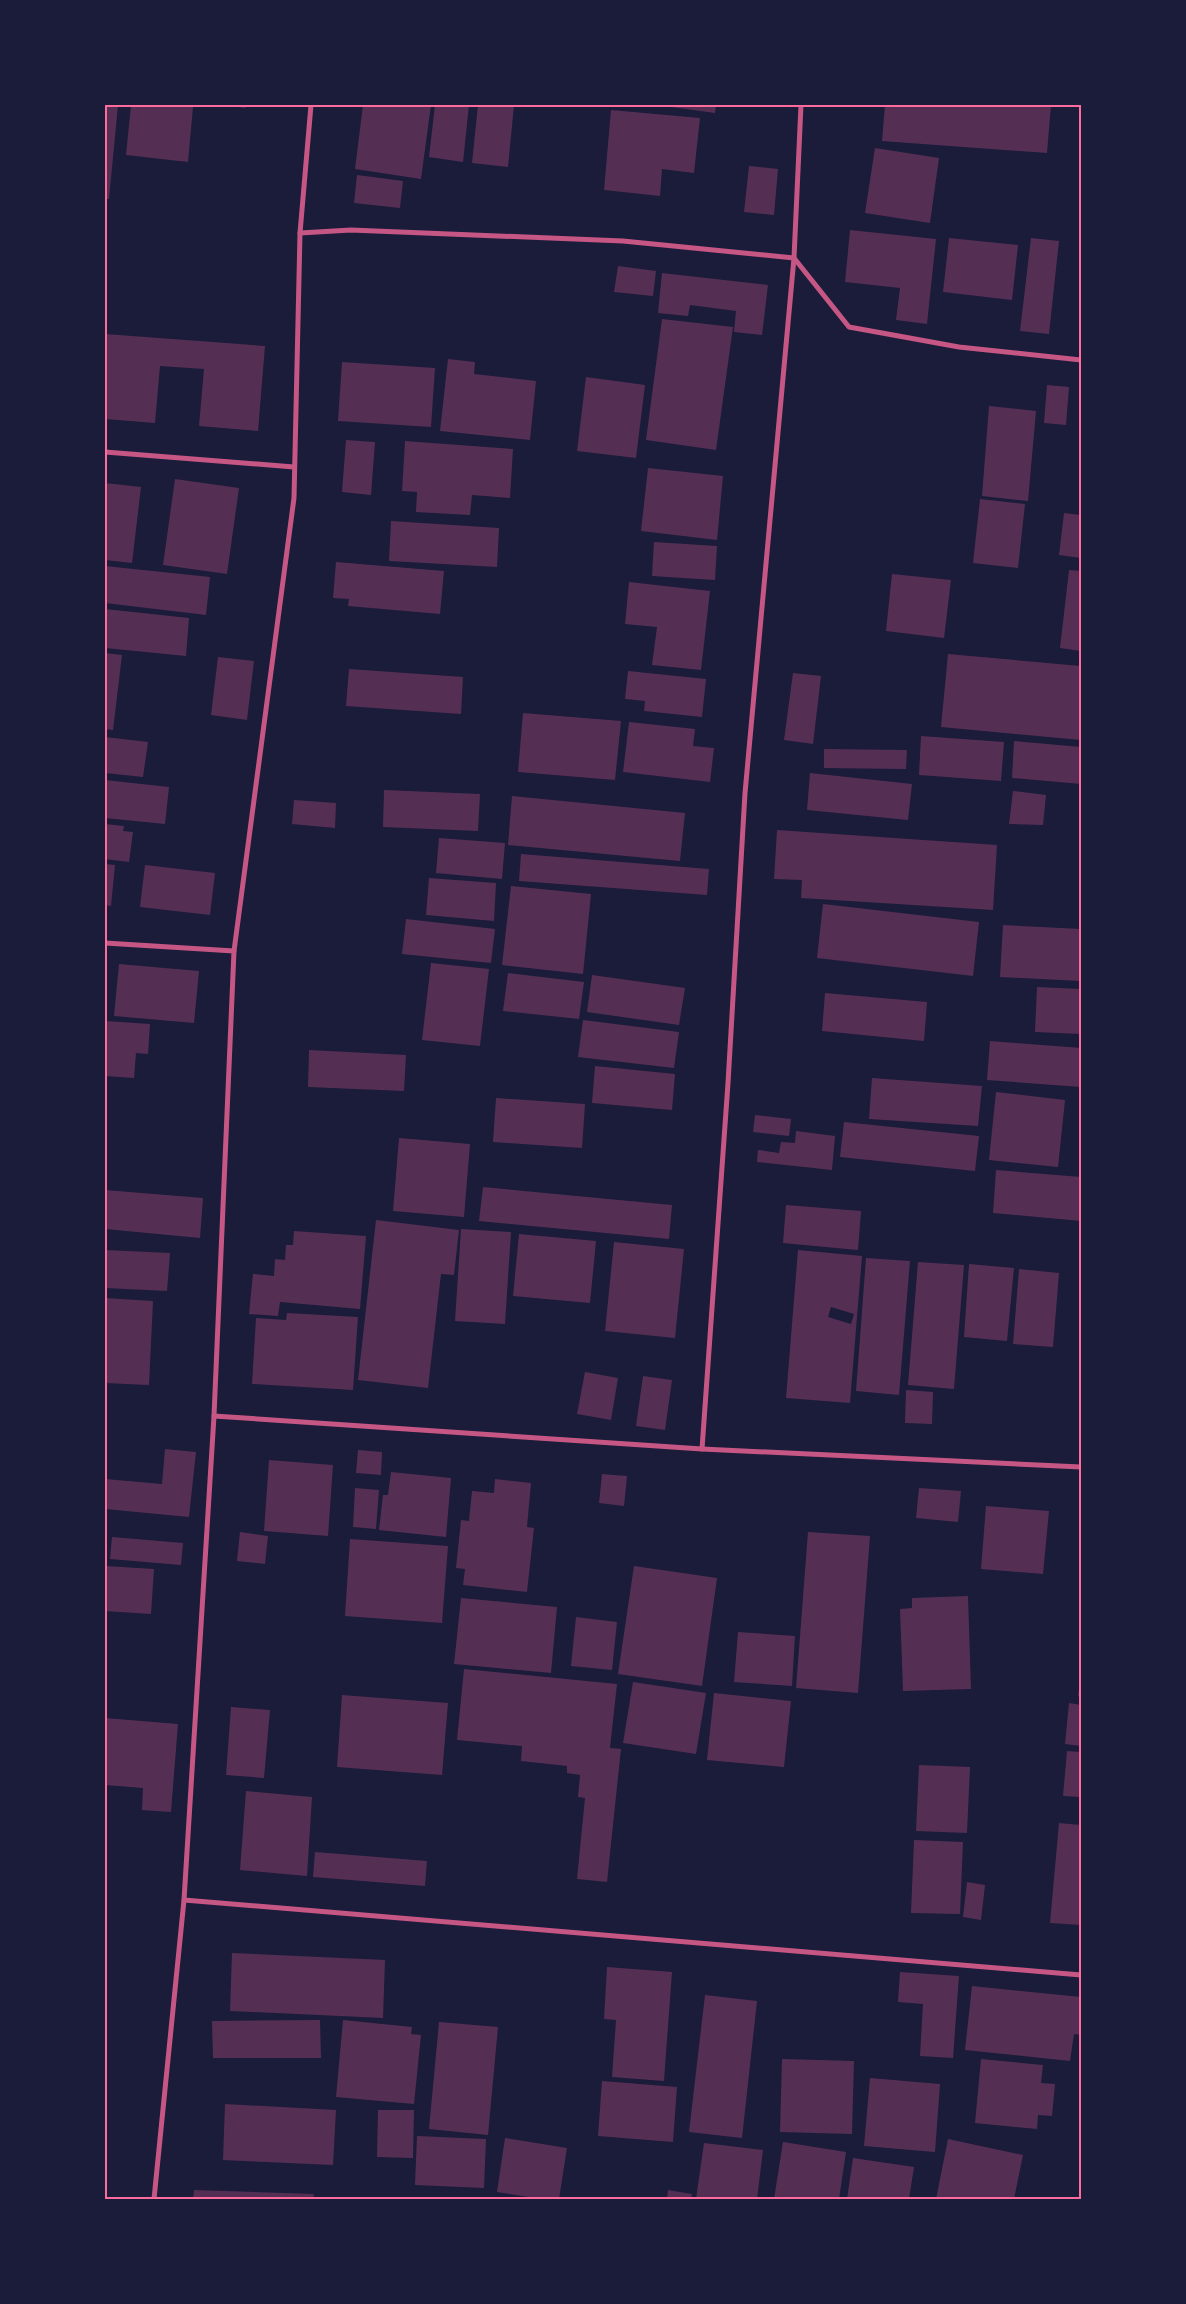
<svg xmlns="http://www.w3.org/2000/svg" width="1186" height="2304" viewBox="0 0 1186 2304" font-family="'DejaVu Sans',sans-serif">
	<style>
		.building { fill: #542f53; fill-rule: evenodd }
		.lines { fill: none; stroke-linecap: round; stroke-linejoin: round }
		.minor { stroke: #c65784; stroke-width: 5 }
		.neatline { fill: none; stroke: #ff6b9d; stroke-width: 2 }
	</style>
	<rect width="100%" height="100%" fill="#1b1b3a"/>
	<g class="building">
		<polygon points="105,105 118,105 109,199 105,199"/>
		<polygon points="131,105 193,107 188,162 126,155"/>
		<polygon points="225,105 245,105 245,108"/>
		<polygon points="363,105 431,105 421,179 355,169"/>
		<polygon points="435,105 469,105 463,162 429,157"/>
		<polygon points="478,105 514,105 508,167 472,163"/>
		<polygon points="657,105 716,105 715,113"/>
		<polygon points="885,105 1051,105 1047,153 882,141"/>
		<polygon points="611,110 700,118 694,173 662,169 660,196 604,190"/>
		<polygon points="875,148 939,158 930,223 865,213"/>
		<polygon points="749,166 778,169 774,215 744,212"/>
		<polygon points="357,175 403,181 400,208 354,203"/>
		<polygon points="850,230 936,239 927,324 896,320 900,288 845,282"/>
		<polygon points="949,238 1018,245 1012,300 943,292"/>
		<polygon points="1031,238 1059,241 1049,334 1020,331"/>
		<polygon points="618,266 656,271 653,296 614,292"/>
		<polygon points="662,273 768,285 762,335 734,332 736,311 690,305 688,316 658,313"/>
		<polygon points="662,319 733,327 716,450 646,440"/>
		<polygon points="105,334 265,346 258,431 199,426 204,369 160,366 155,423 105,419"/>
		<polygon points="448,359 475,362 474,374 536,381 530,440 440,431"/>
		<polygon points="342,362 435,368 431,427 338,421"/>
		<polygon points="586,377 645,385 636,458 577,451"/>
		<polygon points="1047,385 1069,387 1066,425 1044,423"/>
		<polygon points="989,406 1036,411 1028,501 982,496"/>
		<polygon points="346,440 375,442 371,495 342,492"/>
		<polygon points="405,441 513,449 510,498 472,495 470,515 416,512 417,492 402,491"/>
		<polygon points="648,468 723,476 717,540 641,531"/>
		<polygon points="175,479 239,488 227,574 163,565"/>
		<polygon points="105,483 141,487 132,563 105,560"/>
		<polygon points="980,499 1025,504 1018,568 973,563"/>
		<polygon points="1064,513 1081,515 1081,558 1059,555"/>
		<polygon points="391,521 499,528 497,567 389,561"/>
		<polygon points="654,542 717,546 715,580 652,576"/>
		<polygon points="336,562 444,571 440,614 348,606 349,599 333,598"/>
		<polygon points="105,566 210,577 206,615 105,603"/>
		<polygon points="1069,570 1081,571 1081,651 1060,648"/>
		<polygon points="892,574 951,580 944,638 886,631"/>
		<polygon points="629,582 710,591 701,670 652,665 657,627 625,624"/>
		<polygon points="105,609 189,618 186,656 105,648"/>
		<polygon points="105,653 122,655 113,730 105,729"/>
		<polygon points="948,654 1081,666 1081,740 941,727"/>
		<polygon points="218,657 254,661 247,720 211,715"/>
		<polygon points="349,669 463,677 461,714 346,706"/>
		<polygon points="628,671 706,679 702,717 644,711 645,701 625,699"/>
		<polygon points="793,673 821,676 813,744 784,740"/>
		<polygon points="523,713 621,721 615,780 518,772"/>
		<polygon points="629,722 695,729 693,746 714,748 710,782 623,772"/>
		<polygon points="921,736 1004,742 1001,781 919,775"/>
		<polygon points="105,737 148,742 143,777 105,773"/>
		<polygon points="1014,741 1081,747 1081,784 1012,778"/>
		<polygon points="824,749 907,750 906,769 824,768"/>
		<polygon points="810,773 912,784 908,820 807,810"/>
		<polygon points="105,780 169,787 165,824 105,818"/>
		<polygon points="384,790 480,794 478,831 383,827"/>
		<polygon points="1013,791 1046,795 1043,825 1009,824"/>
		<polygon points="512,796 685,813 680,861 508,845"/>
		<polygon points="294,800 336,803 335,828 292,824"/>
		<polygon points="105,824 124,826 123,831 133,832 129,862 105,859"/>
		<polygon points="777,830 997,845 993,910 801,898 802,880 774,879"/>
		<polygon points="439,838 505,843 502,879 436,873"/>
		<polygon points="521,854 709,869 707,895 519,881"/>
		<polygon points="105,864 115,865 111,906 105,905"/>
		<polygon points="145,865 215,873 210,915 140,907"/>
		<polygon points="429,878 496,883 494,921 426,915"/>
		<polygon points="511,886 591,894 583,974 502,965"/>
		<polygon points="823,904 979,922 973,976 817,958"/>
		<polygon points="406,919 495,929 491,963 402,954"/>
		<polygon points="1003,925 1081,929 1081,981 1000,977"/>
		<polygon points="431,963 489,969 480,1046 422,1040"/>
		<polygon points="119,964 199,971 194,1023 114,1016"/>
		<polygon points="508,973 584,982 579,1019 503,1011"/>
		<polygon points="592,975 685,988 679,1025 587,1012"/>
		<polygon points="1037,987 1081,989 1081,1034 1035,1032"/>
		<polygon points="825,993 927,1002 924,1041 822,1031"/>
		<polygon points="583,1020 679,1032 674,1068 578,1057"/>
		<polygon points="105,1021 150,1024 148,1054 136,1053 134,1078 105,1076"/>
		<polygon points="990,1041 1081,1048 1081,1087 987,1080"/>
		<polygon points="309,1050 406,1055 404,1091 308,1087"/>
		<polygon points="595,1066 675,1074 672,1110 592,1103"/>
		<polygon points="872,1078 982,1086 978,1126 869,1119"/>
		<polygon points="996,1092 1065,1100 1058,1167 989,1160"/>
		<polygon points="496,1098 585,1104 582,1148 493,1142"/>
		<polygon points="755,1115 791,1119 789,1136 753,1132"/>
		<polygon points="844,1122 979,1136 975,1171 840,1157"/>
		<polygon points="796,1131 835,1136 832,1170 757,1162 758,1150 779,1153 781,1142 795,1143"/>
		<polygon points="399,1138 470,1144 464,1217 393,1211"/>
		<polygon points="996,1170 1081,1177 1081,1221 993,1213"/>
		<polygon points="483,1187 672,1205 669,1239 479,1221"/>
		<polygon points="105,1190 203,1198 200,1238 105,1229"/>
		<polygon points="786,1205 861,1211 858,1250 783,1243"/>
		<polygon points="376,1220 459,1230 454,1275 441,1274 428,1388 358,1380"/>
		<polygon points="461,1229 511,1232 505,1324 455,1321"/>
		<polygon points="294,1231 366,1236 360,1309 280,1302 278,1316 249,1314 253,1274 274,1276 275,1259 285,1260 286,1245 293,1245"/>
		<polygon points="519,1234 596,1241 590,1303 513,1296"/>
		<polygon points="614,1242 684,1249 675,1338 605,1331"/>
		<polygon points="105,1250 170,1253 167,1291 105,1288"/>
		<path d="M 798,1250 L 862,1256 L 850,1403 L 786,1398 ZM 831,1307 L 854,1314 L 851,1324 L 828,1317 Z"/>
		<polygon points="866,1258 910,1261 899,1395 856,1391"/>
		<polygon points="918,1262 964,1265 954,1389 908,1385"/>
		<polygon points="969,1264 1014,1268 1007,1341 964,1337"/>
		<polygon points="1019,1269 1059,1273 1053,1347 1013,1344"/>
		<polygon points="105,1298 153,1301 149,1385 105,1383"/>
		<polygon points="287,1313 358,1317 353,1390 252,1384 256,1318 286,1320"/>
		<polygon points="585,1372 618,1378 611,1420 577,1414"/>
		<polygon points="643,1376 672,1380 665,1430 636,1426"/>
		<polygon points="906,1390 933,1392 932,1424 905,1423"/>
		<polygon points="165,1449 196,1452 189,1517 105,1509 105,1479 162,1484"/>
		<polygon points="358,1450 382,1452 381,1475 356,1473"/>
		<polygon points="269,1460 333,1465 328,1536 264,1531"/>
		<polygon points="391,1472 451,1478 446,1537 379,1530 383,1495 388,1495"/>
		<polygon points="602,1474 627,1476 624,1506 599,1503"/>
		<polygon points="495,1479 531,1483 527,1527 534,1528 527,1592 463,1585 465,1569 456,1568 461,1520 469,1521 472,1491 494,1493"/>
		<polygon points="355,1488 379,1490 376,1529 353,1527"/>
		<polygon points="919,1488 961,1491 958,1522 916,1518"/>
		<polygon points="986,1506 1049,1511 1043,1574 981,1569"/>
		<polygon points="240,1532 268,1536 265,1564 237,1561"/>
		<polygon points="808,1532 870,1536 858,1693 796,1688"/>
		<polygon points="112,1537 183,1543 181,1565 110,1559"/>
		<polygon points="350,1539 448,1546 442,1623 345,1616"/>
		<polygon points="105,1566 154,1569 151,1614 105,1611"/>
		<polygon points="634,1566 717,1578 702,1686 618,1674"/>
		<polygon points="968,1596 971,1689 903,1691 900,1609 912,1608 912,1598"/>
		<polygon points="461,1598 557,1607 551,1673 454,1664"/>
		<polygon points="576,1617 617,1622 612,1670 571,1666"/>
		<polygon points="738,1632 795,1636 792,1686 734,1682"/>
		<polygon points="464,1669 617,1684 610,1748 621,1749 607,1882 577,1879 585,1798 578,1797 580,1775 567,1773 567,1766 521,1761 522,1746 457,1740"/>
		<polygon points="633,1682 706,1693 696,1754 623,1743"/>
		<polygon points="1080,1683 1081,1683 1081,1696 1078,1696"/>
		<polygon points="714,1693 791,1701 784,1767 707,1760"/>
		<polygon points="342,1695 448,1703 442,1775 337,1767"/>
		<polygon points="1069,1703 1081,1705 1081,1746 1065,1744"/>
		<polygon points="231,1707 270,1710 264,1778 226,1775"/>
		<polygon points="105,1718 178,1724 171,1812 142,1810 143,1788 105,1785"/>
		<polygon points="1067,1751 1081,1752 1081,1797 1063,1796"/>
		<polygon points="919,1765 970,1767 967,1833 916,1831"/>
		<polygon points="246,1791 312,1797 307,1876 240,1870"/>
		<polygon points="1059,1823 1081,1825 1081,1925 1050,1923"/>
		<polygon points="914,1840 963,1842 960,1914 911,1913"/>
		<polygon points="315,1852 427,1861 425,1886 313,1877"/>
		<polygon points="967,1882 985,1885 981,1920 963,1917"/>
		<polygon points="232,1953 385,1960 383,2018 230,2011"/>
		<polygon points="607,1967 672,1972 664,2081 612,2077 616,2020 604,2019"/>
		<polygon points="900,1972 959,1976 953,2058 920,2056 923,2004 898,2002"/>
		<polygon points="972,1986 1081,1997 1081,2035 1074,2034 1070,2061 965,2050"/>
		<polygon points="705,1995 757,2001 742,2138 689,2132"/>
		<polygon points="320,2020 321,2058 213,2058 212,2021"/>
		<polygon points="343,2020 412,2027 411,2034 421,2035 414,2104 336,2097"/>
		<polygon points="439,2022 498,2027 488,2135 429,2129"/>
		<polygon points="782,2059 854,2061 852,2134 780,2132"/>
		<polygon points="981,2059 1043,2065 1041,2083 1055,2084 1052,2116 1038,2115 1037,2129 975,2123"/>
		<polygon points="870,2078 940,2084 935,2152 864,2146"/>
		<polygon points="602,2081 677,2087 673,2142 598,2136"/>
		<polygon points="225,2104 336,2110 333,2165 223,2160"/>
		<polygon points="378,2110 414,2110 413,2158 377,2157"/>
		<polygon points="417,2136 486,2139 484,2188 415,2185"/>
		<polygon points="505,2138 567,2148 559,2199 541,2199 497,2192"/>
		<polygon points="948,2139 1023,2155 1014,2199 936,2199"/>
		<polygon points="783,2142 846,2152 839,2199 774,2199"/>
		<polygon points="704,2143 763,2150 757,2199 696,2199"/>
		<polygon points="853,2158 914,2167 909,2199 847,2199"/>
		<polygon points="194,2190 314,2194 313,2199 193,2199"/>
		<polygon points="668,2190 692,2194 691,2199 667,2199"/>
	</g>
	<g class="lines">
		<g class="minor">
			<polyline points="300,233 351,230 623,241 794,258 849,327 959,347 1081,360"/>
			<polyline points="105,452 294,467"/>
			<polyline points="105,943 234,951 214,1416 184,1900 154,2199"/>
			<polyline points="234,951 294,498 300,233 311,105"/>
			<polyline points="214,1416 702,1449 1081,1467"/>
			<polyline points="702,1449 728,1083 745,793 794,258 801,105"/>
			<polyline points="184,1900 1081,1975"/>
		</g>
	</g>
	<rect width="1186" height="2304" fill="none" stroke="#1b1b3a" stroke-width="212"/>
	<rect x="106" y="106" width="974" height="2092" class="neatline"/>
</svg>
